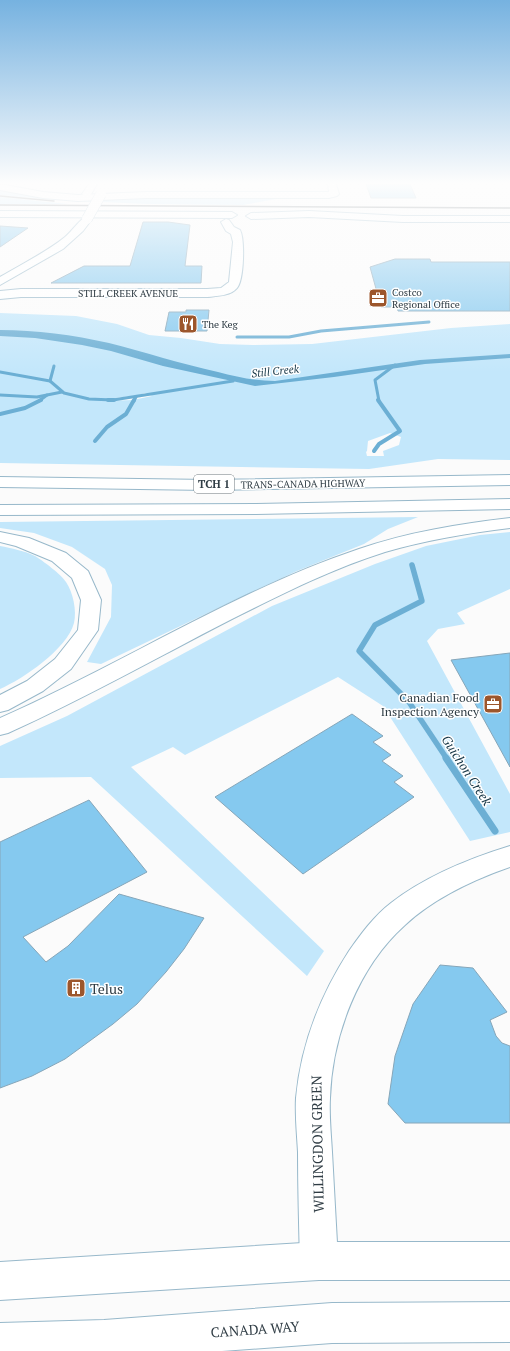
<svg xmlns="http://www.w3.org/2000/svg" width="510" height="1351" viewBox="0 0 510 1351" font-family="'PT Serif',serif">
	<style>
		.green { fill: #c3e7fb; fill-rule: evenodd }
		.water { fill: #6cafd4 }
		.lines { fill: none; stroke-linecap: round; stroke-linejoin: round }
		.stream-far3 { stroke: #6cafd4; stroke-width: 3 }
		.stream-far2 { stroke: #6cafd4; stroke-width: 4 }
		.stream-far1 { stroke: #6cafd4; stroke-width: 5.5 }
		.stream { stroke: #6cafd4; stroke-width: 7 }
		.building { fill: #85c9ef; stroke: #86a6b9 }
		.minor-casing { stroke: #97b8ca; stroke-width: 2 }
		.major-casing { stroke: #97b8ca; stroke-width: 2 }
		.highway-casing { stroke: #97b8ca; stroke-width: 2 }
		.minor { fill: #fff; fill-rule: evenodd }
		.major { fill: #fff; fill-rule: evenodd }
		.highway { fill: #fff; fill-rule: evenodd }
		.rail { stroke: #4d585f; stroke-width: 1.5 }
		.major-bridge-casing { stroke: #97b8ca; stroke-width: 11; stroke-linecap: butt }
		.major-bridge { stroke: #fff; stroke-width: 10 }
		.labels { text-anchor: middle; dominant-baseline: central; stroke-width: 3; stroke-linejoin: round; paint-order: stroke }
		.far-poi-label { font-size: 10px; fill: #2f3c44; stroke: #fff; text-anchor: start }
		.far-street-label { font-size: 10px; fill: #2f3c44; stroke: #fff }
		.far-water-label { font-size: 11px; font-style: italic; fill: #183848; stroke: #fff }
		.shield { fill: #fff; stroke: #6d767c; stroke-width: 1 }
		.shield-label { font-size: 11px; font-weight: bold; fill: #2f3c44 }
		.poi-label { font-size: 12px; fill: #2f3c44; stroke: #fff; text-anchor: end }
		.water-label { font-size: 13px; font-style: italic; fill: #183848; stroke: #fff }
		.near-poi-label { font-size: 14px; fill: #2f3c44; stroke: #fff; text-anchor: start }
		.near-street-label { font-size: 14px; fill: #2f3c44; stroke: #fff }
	</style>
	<rect width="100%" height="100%" fill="#fbfbfb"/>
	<g class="green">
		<polygon points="0,189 42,196 271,198 276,199 243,205 148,204 56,200 0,195"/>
		<polygon points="0,197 68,204 0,204"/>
		<path d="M 0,313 L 76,316 L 117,324 L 149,335 L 181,338 L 220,344 L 253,345 L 312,344 L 451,328 L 510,324 L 510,460 L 438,459 L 369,469 L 0,463 ZM 145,393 L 152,396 L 133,400 L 106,401 L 108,399 L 139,395 ZM 390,433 L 401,437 L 399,445 L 383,451 L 384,456 L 367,456 L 366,452 L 367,451 L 368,441 Z"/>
		<polygon points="418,517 388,529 364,544 297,571 237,599 101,664 87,662 111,617 112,585 105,569 72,547 34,533 0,528 0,522"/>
		<polygon points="510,532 510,589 457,613 465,624 438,629 427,641 510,794 510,832 470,841 383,706 338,677 185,755 173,747 131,767 324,951 307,976 91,777 0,778 0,746 67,716 272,606 375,564 426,546 480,535"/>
		<path d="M 0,546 C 11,548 25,551 35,556 C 43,561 61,574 66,582 C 73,592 77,611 74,623 C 67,649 23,679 0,689 Z"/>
	</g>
	<path class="water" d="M 0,330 C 36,330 73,335 109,343 C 145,352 181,364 218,372 C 237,377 255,381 275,381 L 420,360 L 510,354 L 510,358 L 425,364 L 334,377 L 255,386 L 163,366 L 111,351 L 82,345 L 35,338 L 0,336 Z"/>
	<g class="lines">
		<g class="stream-far3">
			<polyline points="237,337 289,337 321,331 429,322"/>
			<polyline points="0,372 50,381 64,393 89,399 113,400 233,381"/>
			<polyline points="50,381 54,366"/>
			<polyline points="0,395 37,397 62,392"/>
			<polyline points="39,401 47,395"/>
			<polyline points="134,401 136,397"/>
			<polyline points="379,401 375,380 395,365"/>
		</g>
		<g class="stream-far2">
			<polyline points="108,400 114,400"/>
			<polyline points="0,414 25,408 41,400"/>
			<polyline points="95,441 107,427 126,414 134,400"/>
			<polyline points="374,451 379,444 400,431 378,400"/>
		</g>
		<polyline class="stream-far1" points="412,565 422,601 375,625 359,651 409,702 447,759"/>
		<polyline class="stream" points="446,758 495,831"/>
	</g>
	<g class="building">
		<polygon points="366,184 410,184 416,198 371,198"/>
		<polygon points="143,222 168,222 190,225 185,266 202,266 201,283 51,283 84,266 130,266"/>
		<polygon points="0,226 28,228 0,247"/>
		<polygon points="395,259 430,259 431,262 510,262 510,311 398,311 397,307 381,307 370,267"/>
		<polygon points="186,310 209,310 207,331 165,331 169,312 186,312"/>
		<polygon points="510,653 510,767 451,660"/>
		<polygon points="352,714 383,736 373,742 391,755 382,761 403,776 394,782 414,797 303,874 215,797"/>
		<polygon points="89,800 147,872 23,937 46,962 68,946 119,894 204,918 184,949 166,972 137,1004 113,1024 65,1059 32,1076 0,1088 0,842"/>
		<polygon points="440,965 473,968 507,1012 490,1020 496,1036 502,1043 510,1046 510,1123 405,1123 388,1104 395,1056 413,1004"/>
	</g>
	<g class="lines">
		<defs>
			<g id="minor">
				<polygon points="0,184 43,192 78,195 146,192 329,192 328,184 336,184 339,194 337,196 329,198 146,198 78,201 43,198 0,190"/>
				<polygon points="0,211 232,212 237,215 232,218 0,217"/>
				<polygon points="309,211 403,216 510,216 510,222 403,222 309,217 251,219 246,216 251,213"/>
				<path d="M 226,219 L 229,220 L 234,227 L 240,230 C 245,239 244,280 237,288 C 230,296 217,296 207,297 L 21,297 L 0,299 L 0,291 L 21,289 L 207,289 L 221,288 L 229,282 L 233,242 L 231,234 L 226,231 L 221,222 Z"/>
				<path d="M 510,846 L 510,867 C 473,880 434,898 405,925 C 358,967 332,1036 330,1098 C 329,1116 331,1134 332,1152 C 334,1189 336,1225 338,1261 L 332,1274 L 319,1280 L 306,1274 L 300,1261 C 299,1225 298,1188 298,1152 C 297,1134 295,1115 296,1098 C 301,1044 320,996 349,951 C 361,934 374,916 391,903 C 426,876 468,859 510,846 Z"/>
			</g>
			<g id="major">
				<polygon points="89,184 97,184 90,196 84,196 82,194"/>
				<path d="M 87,216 L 92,219 L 83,231 L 63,249 L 0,285 L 0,277 C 22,264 45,253 65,237 C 71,232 81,218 87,216 Z"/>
				<polygon points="319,1242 510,1242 510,1280 319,1280 0,1300 0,1262"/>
				<polygon points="510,1302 510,1342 332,1343 222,1351 0,1351 0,1323 104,1320 332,1303"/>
			</g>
			<g id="highway">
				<polygon points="510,475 510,485 209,490 0,487 0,477 209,480"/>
				<polygon points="510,499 510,509 256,514 0,515 0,505 256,504"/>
				<path d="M 510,518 L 510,528 C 468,533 426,540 385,552 C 331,569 280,595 230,620 C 156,658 84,699 8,733 L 0,735 L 0,718 C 121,665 234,591 359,549 C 408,532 459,524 510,518 Z"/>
				<polygon points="0,532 29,538 66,553 88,571 101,600 98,630 71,669 43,691 8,710 0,712 0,695 27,681 55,659 78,630 81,600 72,578 52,561 16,546 0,542"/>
			</g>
		</defs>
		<use href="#minor" class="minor-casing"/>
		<use href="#major" class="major-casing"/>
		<use href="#highway" class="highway-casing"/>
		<use href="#minor" class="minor"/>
		<use href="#major" class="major"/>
		<use href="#highway" class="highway"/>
		<g class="rail">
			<polyline points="0,196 54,201"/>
			<polyline points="0,205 510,208"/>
		</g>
		<defs>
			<polyline id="major-bridge" points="87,219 101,194"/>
		</defs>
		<use href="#major-bridge" class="major-bridge-casing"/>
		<use href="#major-bridge" class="major-bridge"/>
	</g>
	<linearGradient id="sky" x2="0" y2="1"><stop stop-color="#76b2e0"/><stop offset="0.49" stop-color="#fdfdfd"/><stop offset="1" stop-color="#fdfdfd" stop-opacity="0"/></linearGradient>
	<rect width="510" height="373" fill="url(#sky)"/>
	<defs>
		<symbol id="office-square" viewBox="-11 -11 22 22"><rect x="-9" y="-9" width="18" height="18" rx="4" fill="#9c562c" stroke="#fff"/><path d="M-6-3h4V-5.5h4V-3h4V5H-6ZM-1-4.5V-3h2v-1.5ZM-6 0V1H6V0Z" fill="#fff"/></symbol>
		<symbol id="restaurant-square" viewBox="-11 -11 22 22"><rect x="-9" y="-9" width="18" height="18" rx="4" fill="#9c562c" stroke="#fff"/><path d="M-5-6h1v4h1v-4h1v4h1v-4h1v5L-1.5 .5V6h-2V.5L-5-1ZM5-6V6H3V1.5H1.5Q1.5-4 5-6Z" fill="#fff"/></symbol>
		<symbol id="building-square" viewBox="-11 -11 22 22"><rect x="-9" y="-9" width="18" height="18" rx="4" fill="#9c562c" stroke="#fff"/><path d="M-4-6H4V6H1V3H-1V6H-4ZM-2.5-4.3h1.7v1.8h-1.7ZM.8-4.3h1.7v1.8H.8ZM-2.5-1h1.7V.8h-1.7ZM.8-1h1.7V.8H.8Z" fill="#fff"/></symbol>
	</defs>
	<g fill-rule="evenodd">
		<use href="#office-square" x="367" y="287" width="22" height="22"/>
		<use href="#restaurant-square" x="177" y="313" width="22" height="22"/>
		<use href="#office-square" x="482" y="693" width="22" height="22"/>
		<use href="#building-square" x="65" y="977" width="22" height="22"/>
	</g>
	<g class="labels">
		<g class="far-poi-label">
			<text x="392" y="292">Costco<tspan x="392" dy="12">Regional Office</tspan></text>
			<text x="202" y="324">The Keg</text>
		</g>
		<g class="far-street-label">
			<text x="128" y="293">STILL CREEK AVENUE</text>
			<text transform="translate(303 484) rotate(-1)">TRANS-CANADA HIGHWAY</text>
		</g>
		<g class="far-water-label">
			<text transform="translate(275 371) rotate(-6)">Still Creek</text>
		</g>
		<rect class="shield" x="194" y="475" width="40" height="18" rx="3"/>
		<g class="shield-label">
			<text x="214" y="484">TCH 1</text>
		</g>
		<g class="poi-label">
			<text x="479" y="697">Canadian Food<tspan x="479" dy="14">Inspection Agency</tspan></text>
		</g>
		<g class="water-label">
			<text transform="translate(467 770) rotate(57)">Guichon Creek</text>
		</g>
		<g class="near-poi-label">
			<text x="90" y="988">Telus</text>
		</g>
		<g class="near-street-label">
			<text transform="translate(317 1144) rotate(-91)">WILLINGDON GREEN</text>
			<text transform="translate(255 1329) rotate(-4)">CANADA WAY</text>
		</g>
	</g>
</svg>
